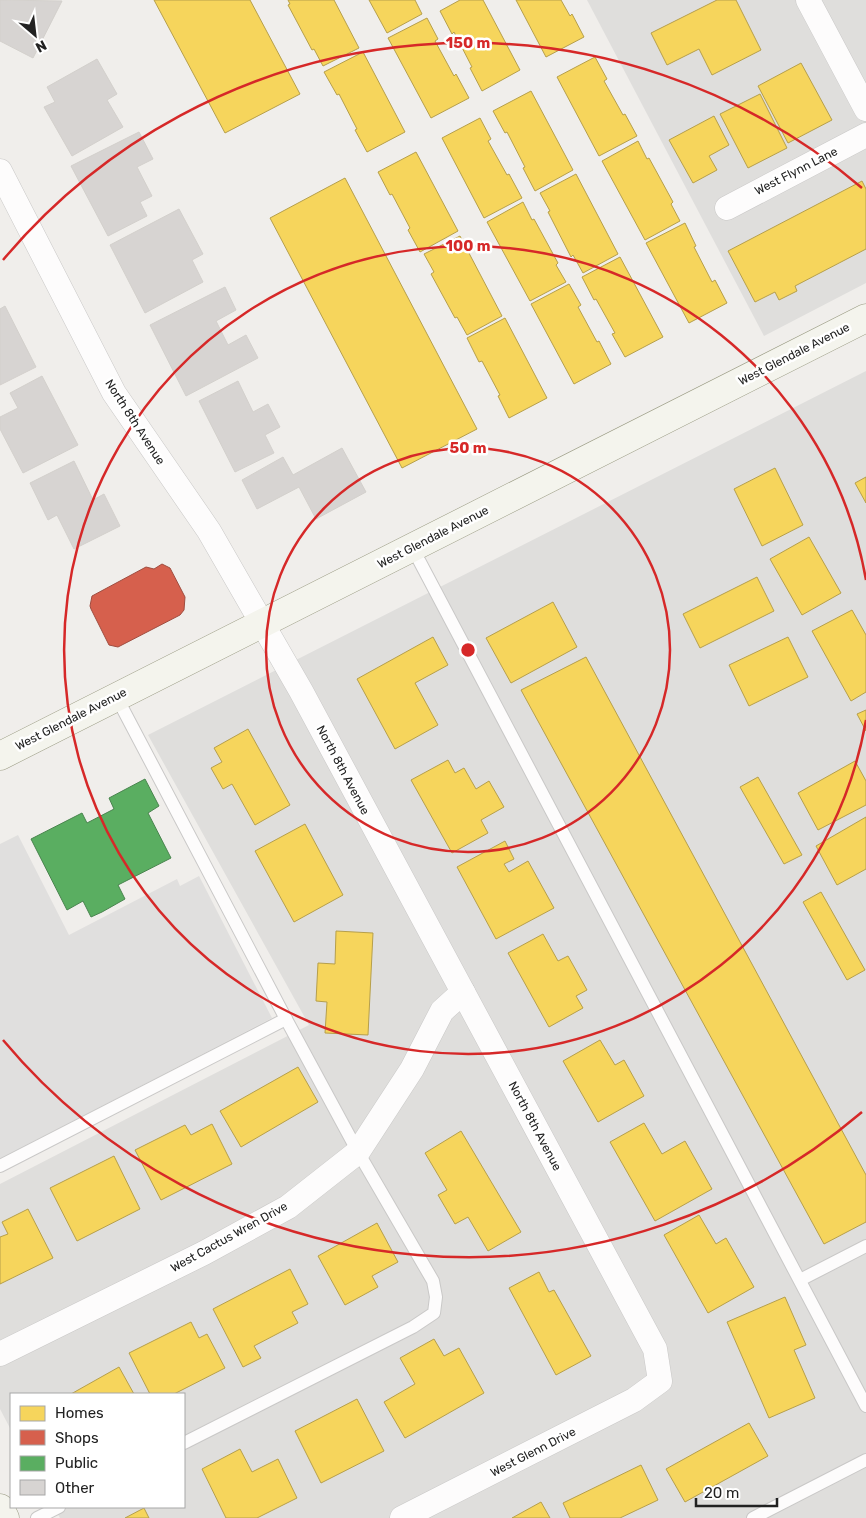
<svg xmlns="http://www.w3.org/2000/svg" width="866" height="1518" viewBox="0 0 866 1518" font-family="Rubik,sans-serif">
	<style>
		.residential { fill: #dfdedc }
		.parking { fill: #e0dfde }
		.homes { fill: #f6d55c; stroke: #b69f4b }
		.shops { fill: #d6604d; stroke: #a04d40 }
		.public { fill: #5aae61; stroke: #49844e }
		.building { fill: #d7d4d2; stroke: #d3d0cc }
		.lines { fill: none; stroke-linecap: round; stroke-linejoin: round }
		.lane-casing { stroke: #c9c8c7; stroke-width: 14 }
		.street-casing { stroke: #c9c8c7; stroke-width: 25 }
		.secondary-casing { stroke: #999a82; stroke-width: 29 }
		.lane { stroke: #fdfcfc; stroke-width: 12 }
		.street { stroke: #fdfcfc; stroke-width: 24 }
		.secondary { stroke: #f4f4ed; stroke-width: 28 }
		.ring { fill: none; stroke: #d62828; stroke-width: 2.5 }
		.labels { text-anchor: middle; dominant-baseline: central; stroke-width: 5; stroke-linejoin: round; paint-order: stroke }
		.street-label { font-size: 12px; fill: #222; stroke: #fff }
		.centre { fill: #d62828; stroke: #fff; stroke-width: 2.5 }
		.ring-label { font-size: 15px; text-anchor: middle; font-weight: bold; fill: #d62828; stroke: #fff; stroke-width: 5; stroke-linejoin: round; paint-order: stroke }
	</style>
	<rect width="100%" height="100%" fill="#f0eeeb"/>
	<g class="residential">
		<polygon points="587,0 866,0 866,283 764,336"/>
		<polygon points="866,371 866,1518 60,1518 54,1507 184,1507 184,1394 11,1394 11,1430 0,1409 0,1184 309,1025 148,735"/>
	</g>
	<polygon class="parking" points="18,835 69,935 177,879 180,886 199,876 272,1018 0,1159 0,844"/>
	<g class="homes">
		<polygon points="154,0 250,0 300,94 225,133"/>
		<polygon points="288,0 334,0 359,48 323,66 314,49 312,50 288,5 290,4"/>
		<polygon points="369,0 415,0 422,14 387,33"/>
		<polygon points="460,0 483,0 520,70 482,91 470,68 472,67 454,32 452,34 440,11"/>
		<polygon points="516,0 561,0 570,16 572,14 584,37 546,57"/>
		<polygon points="717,0 736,0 761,50 712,75 699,49 667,65 651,33"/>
		<polygon points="427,18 438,39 435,41 454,76 456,74 469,98 431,118 388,38"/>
		<polygon points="363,52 405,132 367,152 355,130 357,129 339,94 337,95 324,72"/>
		<polygon points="595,57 607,79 604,81 623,115 625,114 637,136 599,156 557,77"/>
		<polygon points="801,63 832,120 788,143 758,86"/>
		<polygon points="531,91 573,170 535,191 523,168 525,167 507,132 505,133 493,111"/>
		<polygon points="760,94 787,148 748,168 720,114"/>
		<polygon points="714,116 729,145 709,156 717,170 693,183 669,140"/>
		<polygon points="480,118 491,139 488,141 507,175 509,174 522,198 484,218 442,138"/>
		<polygon points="638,141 647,159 649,158 673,202 671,204 680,221 645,240 602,161"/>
		<polygon points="416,152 458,231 420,252 408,230 410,228 392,194 390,195 378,172"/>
		<polygon points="576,174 618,254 583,273 573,255 571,257 548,212 550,211 540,193"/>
		<polygon points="345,178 477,429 402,468 270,218"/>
		<polygon points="862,181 866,189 866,249 795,286 797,291 779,300 775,292 755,302 728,251"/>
		<polygon points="523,202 532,220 534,219 558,263 556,265 566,282 530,301 487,222"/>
		<polygon points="685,223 696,246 694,247 712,282 715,280 727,303 689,323 646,243"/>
		<polygon points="460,236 502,316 467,335 457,317 455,318 431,274 434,272 424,254"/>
		<polygon points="620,257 663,337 625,357 612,334 615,333 596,299 594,300 582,277"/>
		<polygon points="569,284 581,305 578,307 597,342 599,341 611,364 574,384 531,304"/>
		<polygon points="505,318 547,398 509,418 498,396 500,395 482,361 479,362 467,338"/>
		<polygon points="775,468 803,525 762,546 734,489"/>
		<polygon points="866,477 866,503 855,483"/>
		<polygon points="809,537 841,593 802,615 770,559"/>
		<polygon points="757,577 774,611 700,648 683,614"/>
		<polygon points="553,602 577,647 511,683 486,638"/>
		<polygon points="852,610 866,635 866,692 851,701 812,631"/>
		<polygon points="433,637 448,665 415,683 438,725 395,749 357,679"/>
		<polygon points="788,637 808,677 749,706 729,665"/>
		<polygon points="586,657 866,1175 866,1222 824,1244 521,690"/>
		<polygon points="866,710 866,731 857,714"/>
		<polygon points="248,729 290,805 255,825 232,784 223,789 211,768 222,762 214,748"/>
		<polygon points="448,760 455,773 464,768 476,789 489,781 504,807 481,820 488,833 452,853 411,780"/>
		<polygon points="855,761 866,781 866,805 818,830 798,793"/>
		<polygon points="758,777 802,855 784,864 740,787"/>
		<polygon points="866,817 866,869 837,885 816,846"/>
		<polygon points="305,824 343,895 294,922 255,851"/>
		<polygon points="505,841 514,859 504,864 509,872 528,861 554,908 496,939 457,867"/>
		<polygon points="821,892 865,970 847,980 803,902"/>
		<polygon points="336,931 373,933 368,1035 325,1033 327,1002 316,1001 318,963 335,964"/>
		<polygon points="543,934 558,961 568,956 587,990 576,996 583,1008 549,1027 508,953"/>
		<polygon points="600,1040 615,1065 624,1060 644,1096 598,1122 563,1061"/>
		<polygon points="298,1067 318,1102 241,1147 220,1111"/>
		<polygon points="644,1123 662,1154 685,1141 712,1189 655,1221 610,1142"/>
		<polygon points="212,1124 232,1164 161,1200 135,1150 185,1125 191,1135"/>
		<polygon points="461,1131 521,1232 488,1251 468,1217 455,1224 438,1195 447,1190 425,1153"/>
		<polygon points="114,1156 140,1209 77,1241 50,1188"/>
		<polygon points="28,1209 53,1258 0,1284 0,1237 8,1234 2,1222"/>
		<polygon points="699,1215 716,1244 726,1238 754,1287 708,1313 664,1235"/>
		<polygon points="377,1223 398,1262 372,1276 378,1287 345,1305 318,1256"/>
		<polygon points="290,1269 308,1304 292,1312 298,1323 254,1346 261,1358 243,1367 213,1309"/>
		<polygon points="539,1272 549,1292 554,1290 591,1356 556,1375 509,1288"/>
		<polygon points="785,1297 806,1345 794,1350 815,1398 769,1418 727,1322"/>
		<polygon points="191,1322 199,1338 207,1334 225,1368 174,1394 150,1394 129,1353"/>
		<polygon points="434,1339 444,1356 459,1348 484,1393 405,1438 384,1402 415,1384 400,1358"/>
		<polygon points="119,1367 134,1394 71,1394"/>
		<polygon points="357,1399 384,1451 321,1483 295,1431"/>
		<polygon points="749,1423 768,1456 685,1502 666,1469"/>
		<polygon points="240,1449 252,1472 278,1459 297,1498 257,1518 226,1518 202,1469"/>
		<polygon points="641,1465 658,1500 620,1518 570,1518 563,1503"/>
		<polygon points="541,1502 550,1518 512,1518"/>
		<polygon points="144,1508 149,1518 125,1518"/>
	</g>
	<polygon class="shops" points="162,564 170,568 185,597 184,610 180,615 118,647 109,645 91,609 90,606 92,596 146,567 154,569"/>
	<polygon class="public" points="145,779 159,806 148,813 171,858 118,885 125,899 102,912 91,917 83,901 67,910 31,839 82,813 87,823 114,809 109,798"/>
	<g class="building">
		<polygon points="0,0 62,1 33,58 0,41"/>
		<polygon points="97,59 117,94 107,100 123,127 72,156 44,107 55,102 47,87"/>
		<polygon points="139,132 153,159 137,167 152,196 140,202 147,216 108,236 71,166"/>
		<polygon points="179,209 203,254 192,260 203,282 145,313 110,245"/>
		<polygon points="225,287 236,310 216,321 228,345 246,335 258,358 186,396 150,325"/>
		<polygon points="5,306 36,367 0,385 0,309"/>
		<polygon points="42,376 78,445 23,473 0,429 0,417 18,408 10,393"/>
		<polygon points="238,381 253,412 268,404 280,427 265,435 274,453 235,472 199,401"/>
		<polygon points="342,448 366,492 316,519 299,487 257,509 242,480 283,457 293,475"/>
		<polygon points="74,461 93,500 104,494 120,526 74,549 57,515 48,520 30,483"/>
	</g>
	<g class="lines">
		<defs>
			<g id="lane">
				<polyline points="412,547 866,1406"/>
				<polyline points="116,696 286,1019 358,1152 433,1281 436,1297 434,1313 413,1327 184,1443"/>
				<polyline points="0,1166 286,1019"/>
				<polyline points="800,1280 866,1246"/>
				<polyline points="37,1518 59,1507"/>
				<polyline points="753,1518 866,1460"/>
			</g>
			<g id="street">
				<polyline points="808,0 866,109"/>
				<polyline points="0,171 114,393 209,531 301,691 655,1349 660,1381 634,1400 402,1518"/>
				<polyline points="727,208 866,135"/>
				<polyline points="0,1354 204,1253 288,1207 358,1152 412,1069 442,1011 463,992"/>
			</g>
			<g id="secondary">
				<polyline points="0,756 866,318"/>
				<polyline points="0,1508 5,1518"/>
			</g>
		</defs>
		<use href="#lane" class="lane-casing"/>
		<use href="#street" class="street-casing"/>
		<use href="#secondary" class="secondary-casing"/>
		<use href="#lane" class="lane"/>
		<use href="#street" class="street"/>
		<use href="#secondary" class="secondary"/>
	</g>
	<g class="ring">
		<circle cx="468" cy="650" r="202"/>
		<path d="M866 720A404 404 0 1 1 866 580"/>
		<path d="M862 1112A607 607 0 0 1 3 1040M3 260A607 607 0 0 1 862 188"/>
	</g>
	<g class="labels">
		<g class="street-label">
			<text transform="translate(796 171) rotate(-27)">West Flynn Lane</text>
			<text transform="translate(794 354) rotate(-27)">West Glendale Avenue</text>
			<text transform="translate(135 422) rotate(57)">North 8th Avenue</text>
			<text transform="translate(433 537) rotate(-27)">West Glendale Avenue</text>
			<text transform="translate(71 719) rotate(-27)">West Glendale Avenue</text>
			<text transform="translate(343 770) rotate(62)">North 8th Avenue</text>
			<text transform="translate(535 1126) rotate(62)">North 8th Avenue</text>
			<text transform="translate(229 1237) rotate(-29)">West Cactus Wren Drive</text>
			<text transform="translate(533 1452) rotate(-27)">West Glenn Drive</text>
		</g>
	</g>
	<circle cx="468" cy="650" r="8" class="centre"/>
	<g class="ring-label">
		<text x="468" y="48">150 m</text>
		<text x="468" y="251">100 m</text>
		<text x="468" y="453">50 m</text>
	</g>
	<rect x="10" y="1393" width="175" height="115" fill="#ffffff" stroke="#a7a7a7"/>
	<rect x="20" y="1406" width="25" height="15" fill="#f6d55c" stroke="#a7a7a7"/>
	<text x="55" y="1418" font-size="15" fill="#222222">Homes</text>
	<rect x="20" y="1430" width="25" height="15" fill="#d6604d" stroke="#a7a7a7"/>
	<text x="55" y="1443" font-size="15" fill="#222222">Shops</text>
	<rect x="20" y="1456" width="25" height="15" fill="#5aae61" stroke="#a7a7a7"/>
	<text x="55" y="1468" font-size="15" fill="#222222">Public</text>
	<rect x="20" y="1480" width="25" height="15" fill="#d7d4d2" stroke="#a7a7a7"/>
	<text x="55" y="1493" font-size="15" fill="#222222">Other</text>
	<g transform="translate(35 35) rotate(152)" stroke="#ffffff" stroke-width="4" paint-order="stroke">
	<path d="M0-4L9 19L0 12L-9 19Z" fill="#222222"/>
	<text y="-8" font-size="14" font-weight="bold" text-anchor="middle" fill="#222222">N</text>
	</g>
	<path d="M696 1498v8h81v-8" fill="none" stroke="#222222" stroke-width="2.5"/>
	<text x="704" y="1498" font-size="15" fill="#222222" stroke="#ffffff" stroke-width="4" paint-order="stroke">20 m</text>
</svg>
